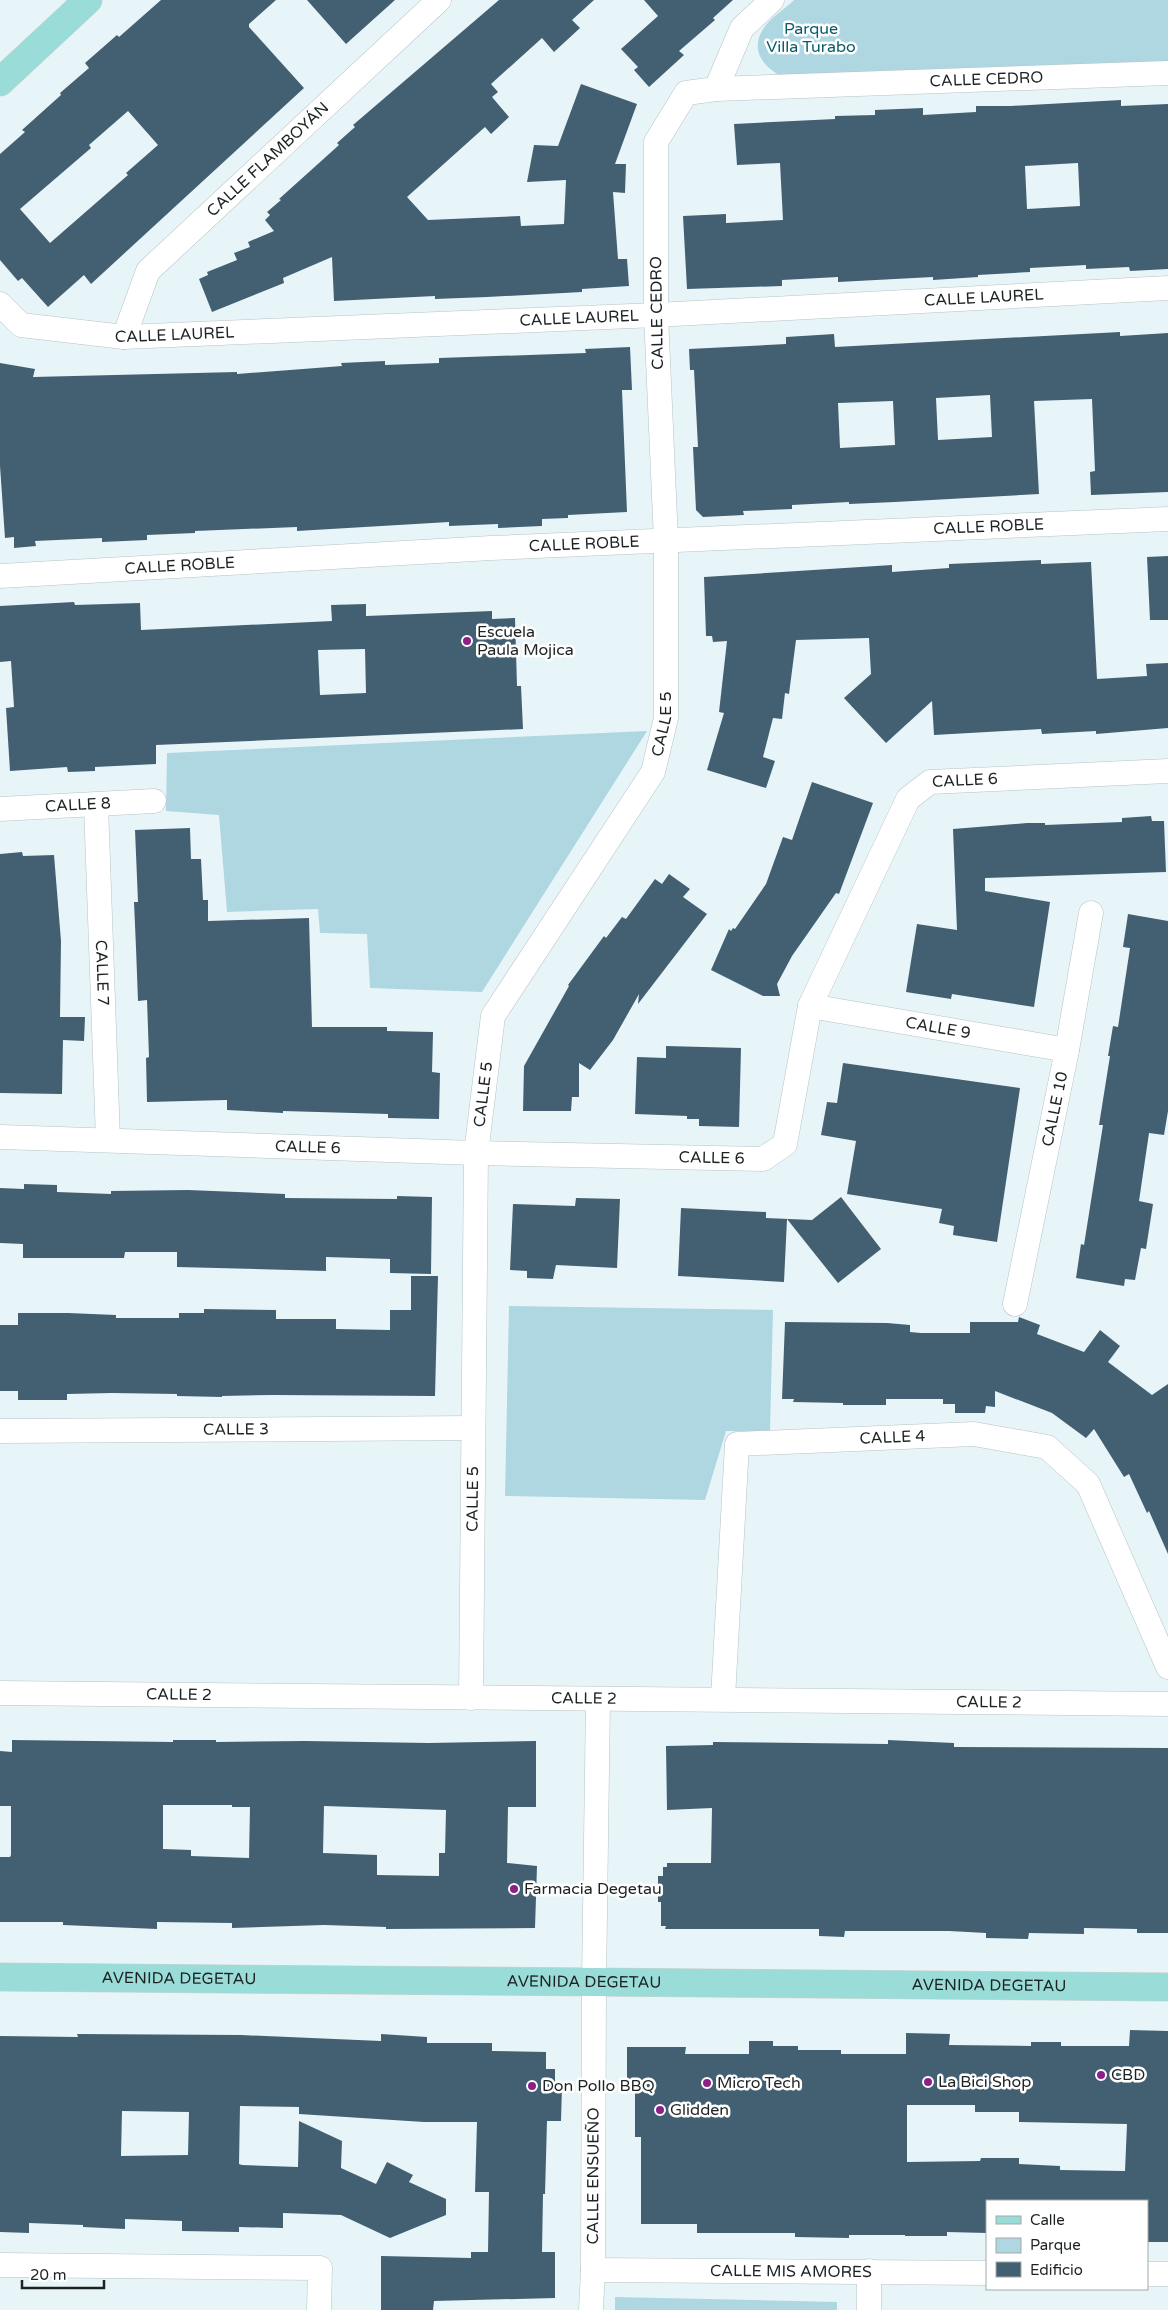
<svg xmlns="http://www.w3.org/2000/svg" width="1168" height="2310" viewBox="0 0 1168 2310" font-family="'Varela Round',sans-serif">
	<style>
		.green { fill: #afd7e1 }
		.building { fill: #436072; fill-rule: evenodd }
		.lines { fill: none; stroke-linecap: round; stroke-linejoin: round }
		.minor-casing { stroke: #b6c3c6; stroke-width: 25 }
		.primary-casing { stroke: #d2d3d3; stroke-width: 29 }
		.minor { stroke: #fff; stroke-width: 24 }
		.primary { stroke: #9adcd8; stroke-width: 28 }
		.poi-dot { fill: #8b2186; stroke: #fff; stroke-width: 2 }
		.labels { text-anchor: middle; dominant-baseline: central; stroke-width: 5; stroke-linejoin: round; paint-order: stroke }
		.park-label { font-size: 16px; fill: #085c6b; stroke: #fff }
		.street-label { font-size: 16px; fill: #1d2223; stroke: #fff }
		.poi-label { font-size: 16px; fill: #1d2223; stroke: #fff; text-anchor: start }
	</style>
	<rect width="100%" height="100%" fill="#e8f5f8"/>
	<g class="green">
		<path d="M 794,0 L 1168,0 L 1168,64 L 784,78 C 765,68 749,52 763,29 C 770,18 785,9 794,0 Z"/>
		<polygon points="647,731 482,992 370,988 367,934 320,933 318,909 227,912 219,815 166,811 167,753"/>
		<polygon points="509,1306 773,1310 770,1432 726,1431 705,1500 505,1496"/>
		<polygon points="615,2297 837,2302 837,2310 615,2310"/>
	</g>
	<g class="building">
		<path d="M 161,0 L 276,0 L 249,24 L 249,27 L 304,88 L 91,284 L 84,275 L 48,307 L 22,278 L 18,281 L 0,260 L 0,154 L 25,132 L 22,130 L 61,95 L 60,93 L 89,68 L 85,63 L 117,35 L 119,37 ZM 128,111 L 158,145 L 126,173 L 128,175 L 50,243 L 20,209 L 91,148 L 89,145 Z"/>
		<polygon points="307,0 395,0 346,44"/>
		<polygon points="499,0 594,0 572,20 580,28 554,52 542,38 491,84 498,92 492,97 509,117 491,134 485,127 407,197 428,220 520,216 521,226 564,224 566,180 527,182 534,145 558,146 581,84 637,104 615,164 626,164 625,193 613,192 618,259 627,259 629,286 582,289 582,292 487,297 435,299 435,296 334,301 332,257 283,278 284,283 212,312 199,279 208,275 207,272 237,260 234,253 250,247 248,242 274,231 265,220 270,215 267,212 281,200 279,199 339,145 337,143 355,127 353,125"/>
		<polygon points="644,0 733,0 713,18 715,20 679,51 684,55 649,87 634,70 638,67 621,49 658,16"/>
		<path d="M 1121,100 L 1121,106 L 1168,104 L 1168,269 L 1130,271 L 1129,267 L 1086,269 L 1086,265 L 1030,268 L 1030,272 L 978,275 L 978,277 L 933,280 L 933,277 L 838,282 L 838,277 L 782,280 L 782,286 L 687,289 L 683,216 L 726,214 L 726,223 L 783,220 L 780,163 L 737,165 L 734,124 L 835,119 L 835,116 L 875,115 L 875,110 L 923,108 L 923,115 L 976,112 L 976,106 L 1011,106 ZM 1078,163 L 1080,206 L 1027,209 L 1025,166 Z"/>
		<path d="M 1120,332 L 1120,336 L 1168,333 L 1168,492 L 1091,495 L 1090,472 L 1095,471 L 1092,399 L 1034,401 L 1039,494 L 895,502 L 849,504 L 849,502 L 792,505 L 792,509 L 743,511 L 744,515 L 703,517 L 696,510 L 693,447 L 698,447 L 694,370 L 690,370 L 689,349 L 786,344 L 786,337 L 834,334 L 835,347 ZM 990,395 L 992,437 L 938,440 L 936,398 ZM 893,401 L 895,445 L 840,448 L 838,403 Z"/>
		<polygon points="630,347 632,390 622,390 627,512 568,515 568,518 542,519 542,526 498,528 498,524 449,526 449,522 297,531 297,527 195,531 195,533 147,535 147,540 102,542 102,538 35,541 36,546 14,548 14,537 5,538 0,466 0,363 35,369 33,377 237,372 237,374 342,366 341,363 385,361 385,365 439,363 439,358 586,353 585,349"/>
		<polygon points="1168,556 1168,620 1150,620 1147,557"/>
		<polygon points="1041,560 1041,564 1091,562 1097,679 1147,676 1146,664 1168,663 1168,728 1096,734 1096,731 1042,734 1041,729 934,735 932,701 886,743 844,698 871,674 869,638 796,640 789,694 785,693 782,719 773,718 763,757 775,761 766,788 707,770 724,713 719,712 727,641 713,642 712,636 706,636 704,577 892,565 892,572 949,568 949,564"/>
		<path d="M 74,602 L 75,605 L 140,603 L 141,630 L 332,621 L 331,605 L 366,604 L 366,616 L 492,611 L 492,619 L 515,618 L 517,686 L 521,686 L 523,729 L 156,745 L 156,764 L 95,767 L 95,771 L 68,772 L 67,767 L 10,771 L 6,708 L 14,707 L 11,661 L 0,662 L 0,606 ZM 365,649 L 366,693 L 320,695 L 318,650 Z"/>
		<polygon points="812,782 873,803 839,894 836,893 792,956 777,984 780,996 763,996 711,970 729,929 731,931 733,928 735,929 766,884 783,837 792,840"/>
		<polygon points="1151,816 1152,821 1164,821 1166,872 985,878 985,891 1050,902 1034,1007 952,994 951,999 906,992 917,924 957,930 953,829 1027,823 1045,823 1045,825 1122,822 1122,818"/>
		<polygon points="190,828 191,859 201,859 203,900 208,900 208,921 309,918 312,1027 387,1027 387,1031 433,1032 432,1072 440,1073 439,1119 388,1118 388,1114 283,1111 283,1113 227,1110 227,1100 147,1102 146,1058 149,1057 147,1000 138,1001 136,948 134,902 138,902 135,830"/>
		<polygon points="22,852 23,856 54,855 61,941 60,1017 85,1017 84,1041 63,1040 62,1094 0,1093 0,854"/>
		<polygon points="669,874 690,889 683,897 707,914 638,1004 639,994 613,1040 590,1070 579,1063 579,1097 572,1097 571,1111 523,1111 524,1066 569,986 568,985 604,936 606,938 622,917 626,919 655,879 662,884"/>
		<polygon points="1128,914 1168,921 1168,1111 1164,1135 1149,1133 1139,1201 1153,1204 1146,1249 1141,1248 1135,1280 1125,1279 1124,1286 1076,1278 1081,1244 1084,1245 1103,1125 1099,1125 1110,1056 1108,1056 1113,1026 1118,1027 1130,948 1123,947"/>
		<polygon points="666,1046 741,1048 739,1127 699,1126 699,1119 687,1119 687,1116 635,1114 637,1057 666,1058"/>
		<polygon points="843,1063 1020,1088 997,1242 953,1235 954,1226 939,1223 942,1209 847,1194 856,1141 821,1135 827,1102 837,1103"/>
		<polygon points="24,1184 57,1185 57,1192 111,1194 111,1191 188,1190 285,1194 285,1198 397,1199 397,1196 432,1197 431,1274 390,1273 390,1259 326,1257 326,1271 177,1267 177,1252 125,1252 124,1258 23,1258 23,1244 0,1243 0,1188 24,1189"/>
		<polygon points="841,1197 881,1249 838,1283 787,1219 784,1282 678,1276 681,1208 766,1212 766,1218 812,1220"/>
		<polygon points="576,1198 620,1199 617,1268 556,1265 553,1279 527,1278 527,1271 510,1270 513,1204 575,1206"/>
		<polygon points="411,1276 438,1276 435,1396 273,1395 222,1396 222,1397 177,1396 177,1394 112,1393 67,1394 67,1400 18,1400 18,1391 0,1391 0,1325 18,1325 18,1313 68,1313 116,1315 116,1318 179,1318 179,1313 204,1313 204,1309 276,1310 276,1319 336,1319 336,1329 390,1330 390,1310 411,1310"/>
		<polygon points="1019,1317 1040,1325 1037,1334 1084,1352 1100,1330 1120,1346 1108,1362 1152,1395 1168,1384 1168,1554 1149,1511 1147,1513 1129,1474 1124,1477 1094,1429 1086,1438 1052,1413 995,1391 995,1407 986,1406 985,1413 955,1413 955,1404 943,1404 943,1399 886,1399 886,1405 843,1405 843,1403 793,1402 794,1399 782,1399 785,1322 887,1323 910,1325 910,1332 921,1333 970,1333 970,1322 1018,1322"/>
		<path d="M 12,1740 L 173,1742 L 173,1740 L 216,1740 L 216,1742 L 305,1741 L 428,1743 L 536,1741 L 536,1807 L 508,1807 L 507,1863 L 537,1866 L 535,1928 L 386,1929 L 386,1927 L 324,1925 L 232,1928 L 232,1923 L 157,1922 L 157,1929 L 63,1925 L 63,1922 L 0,1922 L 0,1857 L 10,1857 L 11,1855 L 11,1806 L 0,1806 L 0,1751 L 12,1752 ZM 163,1805 L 232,1805 L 232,1807 L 250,1807 L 249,1858 L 191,1856 L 191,1850 L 163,1849 ZM 324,1806 L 446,1810 L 445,1853 L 439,1853 L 439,1876 L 377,1875 L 377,1855 L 323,1853 Z"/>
		<polygon points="888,1740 954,1743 954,1747 1168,1748 1168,1933 1137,1933 1137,1929 1084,1928 1084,1934 1029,1933 1028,1939 986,1938 986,1933 949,1931 845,1931 844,1937 819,1936 819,1929 665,1929 666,1926 661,1926 661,1902 658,1902 658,1876 663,1876 663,1867 667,1867 667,1863 711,1863 712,1808 667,1810 666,1746 713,1745 713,1742 888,1744"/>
		<path d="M 1130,2030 L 1168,2031 L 1168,2242 L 1147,2242 L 1147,2201 L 987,2201 L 987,2233 L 947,2232 L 947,2236 L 905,2236 L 905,2235 L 849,2235 L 849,2238 L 795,2237 L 795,2233 L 697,2233 L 697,2224 L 641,2224 L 641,2137 L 635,2137 L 635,2091 L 627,2091 L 627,2047 L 686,2047 L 685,2054 L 749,2054 L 749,2041 L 773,2041 L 773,2046 L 798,2046 L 798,2050 L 841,2050 L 841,2054 L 906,2054 L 906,2033 L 950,2034 L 949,2045 L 1031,2046 L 1031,2042 L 1061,2042 L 1061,2046 L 1129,2046 ZM 907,2105 L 975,2105 L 975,2112 L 1019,2112 L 1019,2122 L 1127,2124 L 1125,2171 L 1060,2170 L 1060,2166 L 1019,2164 L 1019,2158 L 981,2158 L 980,2161 L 907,2162 Z"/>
		<path d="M 77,2034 L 241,2035 L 381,2041 L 381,2034 L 427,2037 L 427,2043 L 492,2043 L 492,2051 L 546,2052 L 546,2069 L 555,2069 L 555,2087 L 562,2086 L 561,2121 L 547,2121 L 545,2194 L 543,2194 L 542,2252 L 555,2252 L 555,2298 L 434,2301 L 433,2310 L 381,2310 L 381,2256 L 471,2258 L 471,2252 L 488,2252 L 489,2192 L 475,2192 L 477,2122 L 424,2122 L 299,2114 L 299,2107 L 240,2106 L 239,2164 L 242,2165 L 298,2167 L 299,2121 L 342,2141 L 341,2168 L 376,2184 L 387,2162 L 413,2175 L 409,2182 L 446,2199 L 446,2215 L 390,2238 L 341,2215 L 283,2213 L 283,2228 L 239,2227 L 239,2232 L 182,2231 L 182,2221 L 125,2219 L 125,2229 L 83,2227 L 83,2225 L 29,2223 L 29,2233 L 0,2232 L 0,2036 L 78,2037 ZM 122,2111 L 189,2112 L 188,2155 L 121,2156 Z"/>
	</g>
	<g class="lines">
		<defs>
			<g id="minor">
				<polyline points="716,89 742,28 772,0"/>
				<path id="s1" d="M 0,304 L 21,325 L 124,337 L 656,315 L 1168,288"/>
				<path id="s2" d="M 124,337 L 148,271 L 439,0"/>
				<path id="s3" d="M 0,576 L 491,548 L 1168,519"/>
				<path id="s4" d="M 96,805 L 108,1140"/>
				<path id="s5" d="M 0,809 L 154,801"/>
				<path id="s6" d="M 810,1006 L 1067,1050"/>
				<path id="s7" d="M 0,1137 L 476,1153 L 763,1159 L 785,1144 L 810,1006 L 908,799 L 930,782 L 1168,771"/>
				<path id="s8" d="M 1015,1304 L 1067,1050 L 1091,913"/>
				<path id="s9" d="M 0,1431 L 473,1428"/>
				<path id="s10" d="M 0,1693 L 1168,1704"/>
				<path id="s11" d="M 471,1698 L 476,1153 L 493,1016 L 653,772 L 666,718 L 666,541 L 656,315 L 656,142 L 686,93 L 716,89 L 1168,73"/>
				<path id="s12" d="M 723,1698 L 737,1444 L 974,1434 L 1047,1447 L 1088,1484 L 1168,1667"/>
				<polyline points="0,2265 320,2268 319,2310"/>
				<path id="s13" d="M 593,2270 L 987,2273"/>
				<polyline points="1147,2274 1168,2274"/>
				<path id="s14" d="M 591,2310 L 593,2270 L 594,1983 L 598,1699"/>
				<polyline points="869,2310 869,2271"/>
			</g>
			<g id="primary">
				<polyline points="0,82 88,0"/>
				<path id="s15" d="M 0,1977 L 1168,1987"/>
			</g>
		</defs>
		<use href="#minor" class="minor-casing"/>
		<use href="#primary" class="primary-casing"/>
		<use href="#minor" class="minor"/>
		<use href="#primary" class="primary"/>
	</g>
	<g class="poi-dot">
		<circle cx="467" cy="641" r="5"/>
		<circle cx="514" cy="1889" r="5"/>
		<circle cx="1101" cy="2075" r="5"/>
		<circle cx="928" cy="2082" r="5"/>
		<circle cx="707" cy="2083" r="5"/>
		<circle cx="532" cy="2086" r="5"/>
		<circle cx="660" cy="2110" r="5"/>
	</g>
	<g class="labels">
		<g class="park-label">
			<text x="811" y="29">Parque<tspan x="811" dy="18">Villa Turabo</tspan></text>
		</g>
		<g class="street-label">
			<text stroke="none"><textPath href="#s11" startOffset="1965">CALLE CEDRO</textPath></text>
			<text stroke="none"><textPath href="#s2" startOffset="234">CALLE FLAMBOYÁN</textPath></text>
			<text stroke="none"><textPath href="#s1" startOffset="994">CALLE LAUREL</textPath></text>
			<text transform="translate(657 313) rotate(-91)">CALLE CEDRO</text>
			<text stroke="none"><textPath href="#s1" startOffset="589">CALLE LAUREL</textPath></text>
			<text stroke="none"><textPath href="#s1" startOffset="184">CALLE LAUREL</textPath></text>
			<text stroke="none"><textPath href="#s3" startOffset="990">CALLE ROBLE</textPath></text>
			<text stroke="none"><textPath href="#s3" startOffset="585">CALLE ROBLE</textPath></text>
			<text stroke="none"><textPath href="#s3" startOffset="180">CALLE ROBLE</textPath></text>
			<text stroke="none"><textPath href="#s11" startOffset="1024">CALLE 5</textPath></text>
			<text stroke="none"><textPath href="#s7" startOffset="1222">CALLE 6</textPath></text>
			<text stroke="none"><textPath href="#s5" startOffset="78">CALLE 8</textPath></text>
			<text stroke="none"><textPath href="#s4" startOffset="168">CALLE 7</textPath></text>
			<text stroke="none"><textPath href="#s6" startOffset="130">CALLE 9</textPath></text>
			<text stroke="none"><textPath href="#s11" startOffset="604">CALLE 5</textPath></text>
			<text stroke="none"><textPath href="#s8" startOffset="199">CALLE 10</textPath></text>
			<text stroke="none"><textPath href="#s7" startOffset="308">CALLE 6</textPath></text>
			<text stroke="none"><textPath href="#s7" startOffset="712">CALLE 6</textPath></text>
			<text stroke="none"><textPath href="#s9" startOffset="236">CALLE 3</textPath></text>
			<text stroke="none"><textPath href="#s12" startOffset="410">CALLE 4</textPath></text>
			<text stroke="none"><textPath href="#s11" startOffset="199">CALLE 5</textPath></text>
			<text stroke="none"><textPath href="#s10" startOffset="179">CALLE 2</textPath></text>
			<text stroke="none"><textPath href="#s10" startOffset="584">CALLE 2</textPath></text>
			<text stroke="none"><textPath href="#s10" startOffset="989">CALLE 2</textPath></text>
			<text stroke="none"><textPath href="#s15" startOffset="179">AVENIDA DEGETAU</textPath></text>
			<text stroke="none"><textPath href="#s15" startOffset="584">AVENIDA DEGETAU</textPath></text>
			<text stroke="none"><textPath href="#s15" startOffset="989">AVENIDA DEGETAU</textPath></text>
			<text stroke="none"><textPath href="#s14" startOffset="134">CALLE ENSUEÑO</textPath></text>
			<text stroke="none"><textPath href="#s13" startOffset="198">CALLE MIS AMORES</textPath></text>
		</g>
		<g class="poi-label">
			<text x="477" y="632">Escuela<tspan x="477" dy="18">Paula Mojica</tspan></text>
			<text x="524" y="1889">Farmacia Degetau</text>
			<text x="1111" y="2075">CBD</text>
			<text x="938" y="2082">La Bici Shop</text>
			<text x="717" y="2083">Micro Tech</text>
			<text x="542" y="2086">Don Pollo BBQ</text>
			<text x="670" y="2110">Glidden</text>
		</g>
	</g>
	<rect x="986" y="2200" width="162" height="90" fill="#ffffff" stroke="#a5a7a7"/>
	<rect x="996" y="2216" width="25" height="8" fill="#9adcd8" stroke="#a5a7a7"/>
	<text x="1030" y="2225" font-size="15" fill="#1d2223">Calle</text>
	<rect x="996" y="2238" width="25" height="15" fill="#afd7e1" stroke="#a5a7a7"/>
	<text x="1030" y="2250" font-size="15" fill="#1d2223">Parque</text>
	<rect x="996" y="2262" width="25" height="15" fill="#436072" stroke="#a5a7a7"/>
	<text x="1030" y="2275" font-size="15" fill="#1d2223">Edificio</text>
	<path d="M22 2280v8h82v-8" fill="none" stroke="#1d2223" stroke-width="2.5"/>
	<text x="30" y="2280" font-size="15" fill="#1d2223" stroke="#ffffff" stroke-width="4" paint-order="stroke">20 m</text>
</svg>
